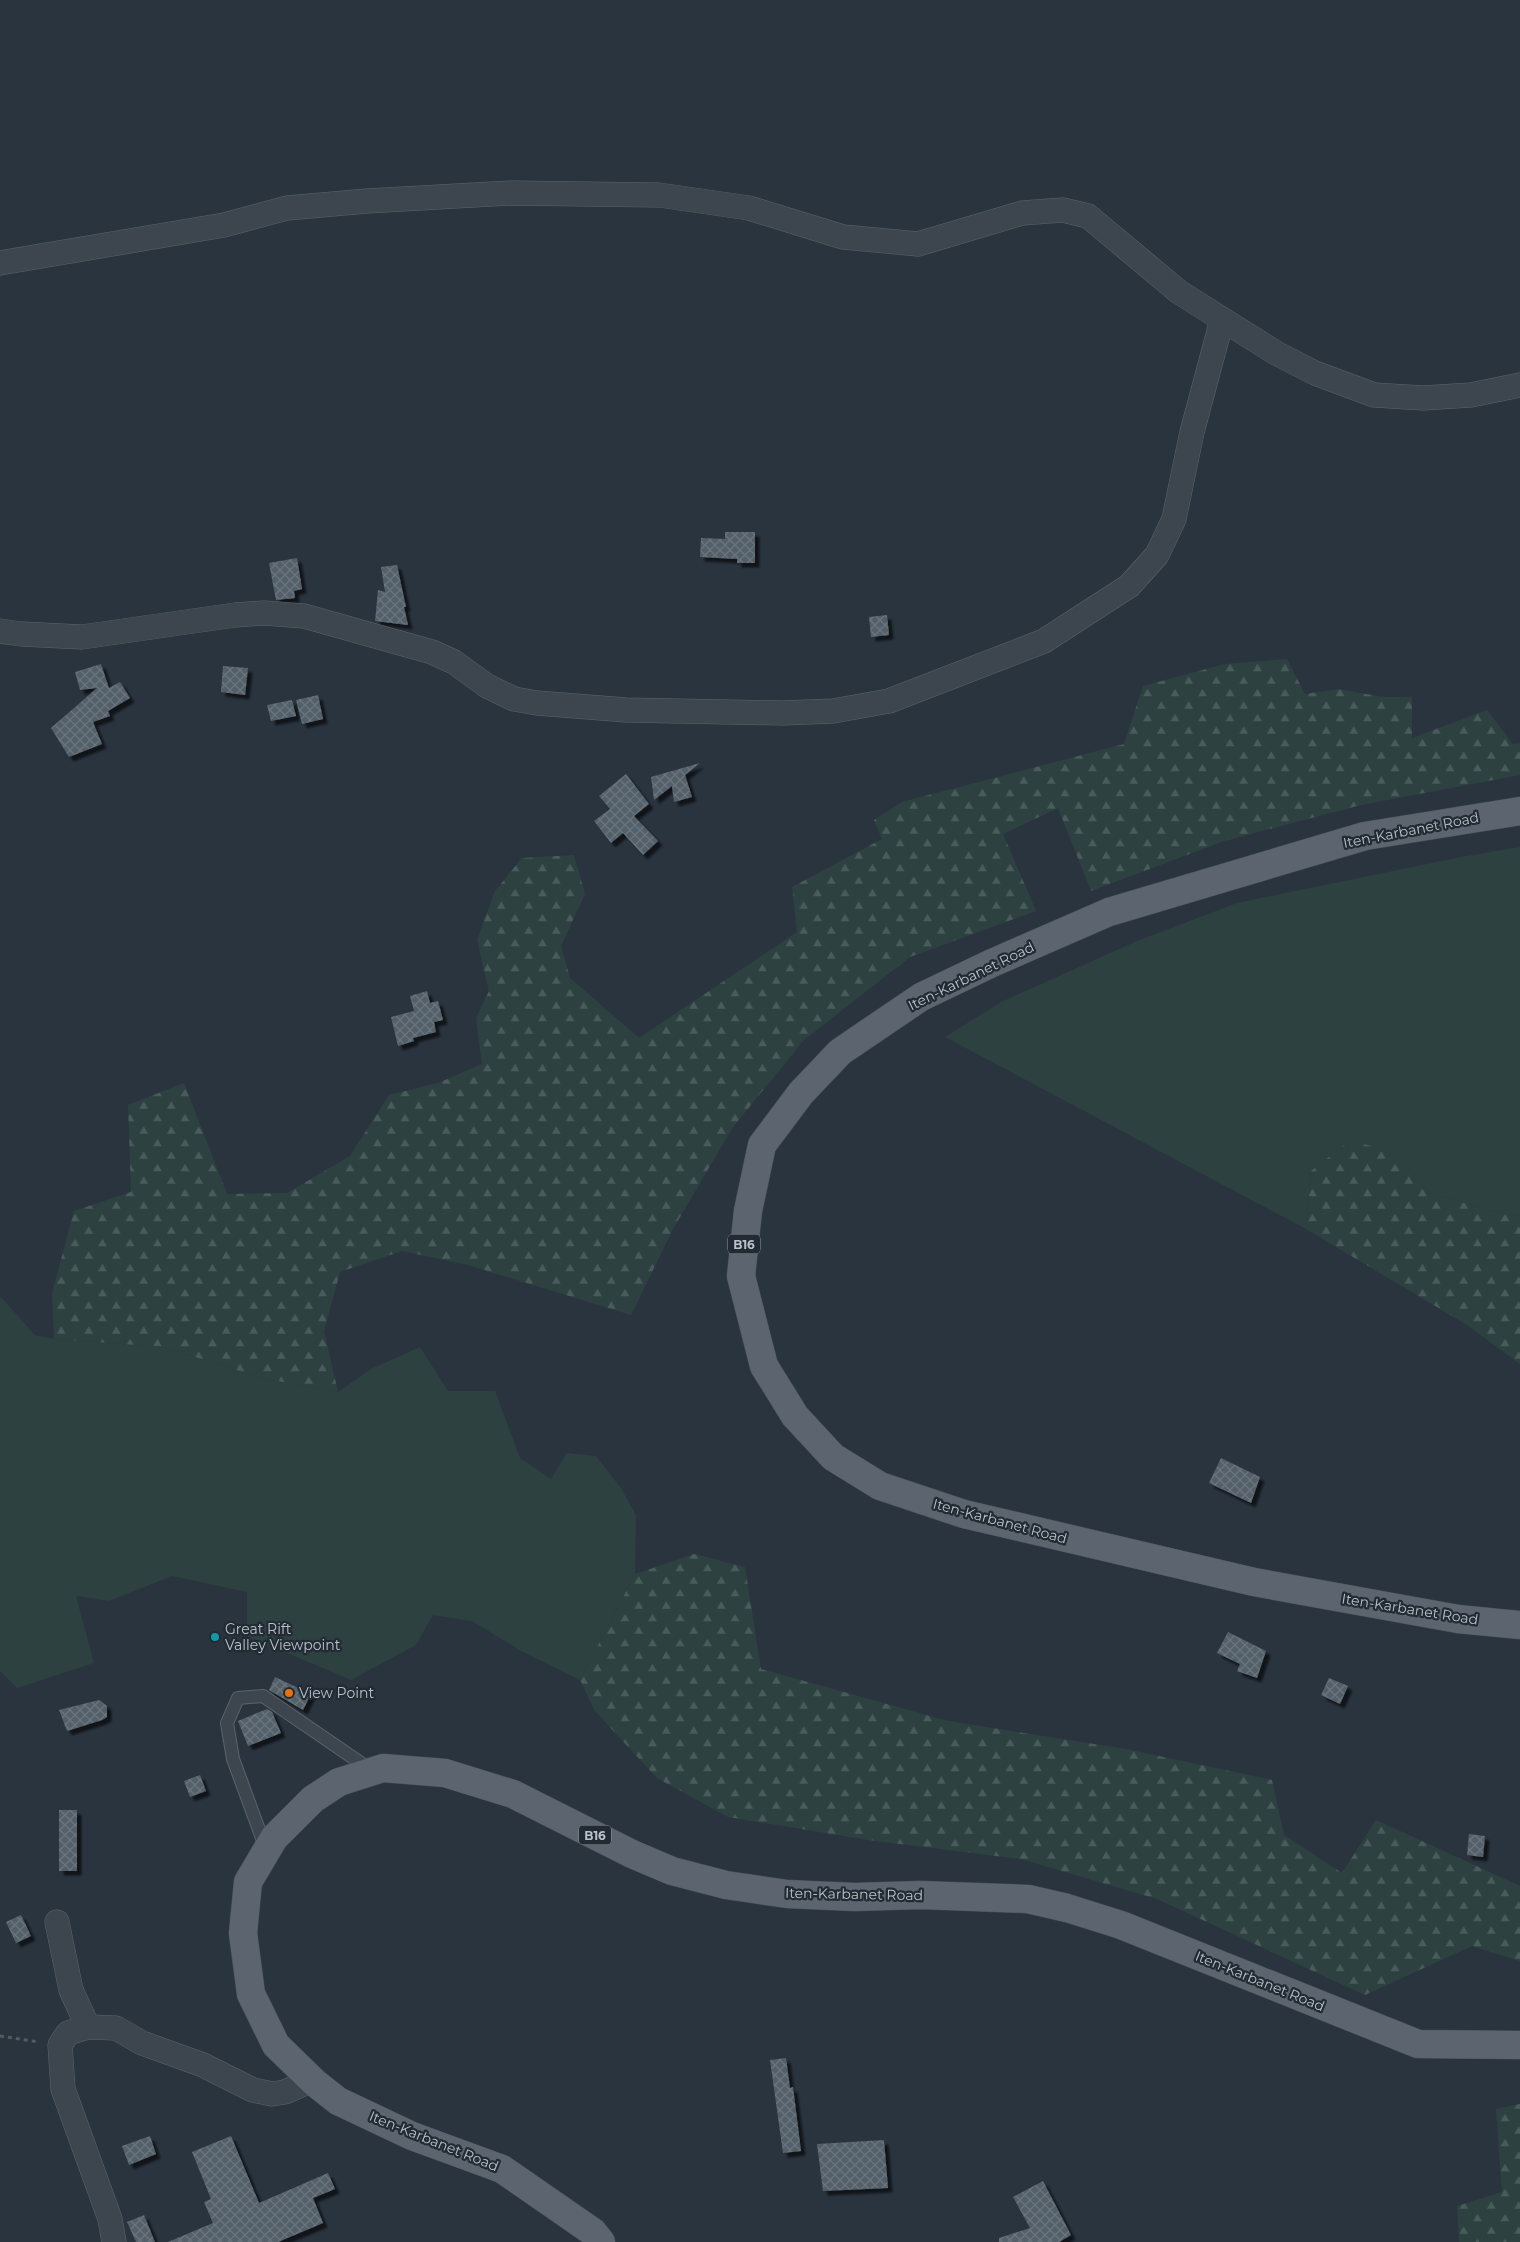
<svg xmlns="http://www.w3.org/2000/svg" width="1520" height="2242" viewBox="0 0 1520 2242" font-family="Montserrat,sans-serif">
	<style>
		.green { fill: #2d4141 }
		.forest { fill: url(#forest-firs) }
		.building { fill: url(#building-cross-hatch); filter: url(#shadow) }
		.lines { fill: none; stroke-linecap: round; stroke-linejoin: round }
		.lane-casing { stroke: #5b646c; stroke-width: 14 }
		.street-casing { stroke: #5b646c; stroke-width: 25 }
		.primary-casing { stroke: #474f58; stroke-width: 29 }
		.path { stroke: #4c5e5f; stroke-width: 3; stroke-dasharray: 4 4; stroke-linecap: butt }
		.lane { stroke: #3d464f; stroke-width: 12 }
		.street { stroke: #3d464f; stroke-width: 24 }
		.primary { stroke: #5c656f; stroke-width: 28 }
		.culture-dot { fill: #0f9aa8; stroke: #222b34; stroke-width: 2 }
		.food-dot { fill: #e8710a; stroke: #222b34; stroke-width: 2 }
		.labels { text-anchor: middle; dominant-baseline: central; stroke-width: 4.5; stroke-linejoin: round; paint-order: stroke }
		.shield { fill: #222b34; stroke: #8c949c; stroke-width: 1 }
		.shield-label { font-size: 12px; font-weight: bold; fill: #bac1c9 }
		.street-label { font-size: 14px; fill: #bac1c9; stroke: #222b34 }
		.poi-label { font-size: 14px; fill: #bac1c9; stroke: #222b34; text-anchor: start }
	</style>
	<defs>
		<pattern id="forest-firs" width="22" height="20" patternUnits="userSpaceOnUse" patternTransform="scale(1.25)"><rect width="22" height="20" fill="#2d4141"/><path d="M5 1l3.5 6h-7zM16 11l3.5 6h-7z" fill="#495b5b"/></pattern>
		<pattern id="building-cross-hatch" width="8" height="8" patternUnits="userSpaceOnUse" patternTransform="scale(1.25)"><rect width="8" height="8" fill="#535f69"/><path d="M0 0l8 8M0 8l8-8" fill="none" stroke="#6a747d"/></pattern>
		<filter id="shadow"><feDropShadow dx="4.5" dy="4.5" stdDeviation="1" flood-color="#0009"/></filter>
	</defs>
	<rect width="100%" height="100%" fill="#2a343f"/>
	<g class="green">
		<polygon points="1520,847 1520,1216 1500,1213 1429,1193 1396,1153 1311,1171 1306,1229 945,1037 1001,1002 1137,941 1237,903 1461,857"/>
		<polygon points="0,1296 35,1335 54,1339 163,1347 266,1379 338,1392 371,1369 420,1347 448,1391 495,1391 520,1458 551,1479 567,1453 596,1456 621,1488 636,1515 635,1574 580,1680 521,1651 472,1621 433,1615 416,1645 351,1680 247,1636 247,1592 172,1576 109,1601 76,1596 94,1663 17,1688 0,1671"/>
	</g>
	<g class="forest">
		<polygon points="1287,659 1305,694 1338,689 1383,697 1412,697 1412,738 1487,710 1513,744 1520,743 1520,775 1361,805 1224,841 1091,891 1058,808 1003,834 1036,911 910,957 804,1040 733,1127 673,1229 631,1315 468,1265 402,1251 340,1272 324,1331 338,1392 266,1379 163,1347 54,1339 52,1293 74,1211 131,1192 128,1105 184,1083 227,1194 287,1193 350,1156 389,1095 438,1083 482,1064 476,1018 489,991 477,940 495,891 522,858 574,855 585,894 561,946 570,978 639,1038 797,932 792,887 882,839 874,820 902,802 1124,744 1143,686 1225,664"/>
		<polygon points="1350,1140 1396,1153 1429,1193 1500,1213 1520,1216 1520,1364 1467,1325 1306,1229 1311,1171"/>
		<polygon points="694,1554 745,1567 761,1669 948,1721 1126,1749 1272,1780 1284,1835 1342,1873 1376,1820 1520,1886 1520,1961 1472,1946 1365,1995 1157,1899 1021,1859 868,1840 728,1817 657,1778 595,1711 580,1680 635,1574"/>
		<polygon points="1520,2104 1520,2242 1459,2242 1457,2206 1502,2192 1496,2109"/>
	</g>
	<g class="building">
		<polygon points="725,532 755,532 755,563 737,563 737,559 700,557 701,538 725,539"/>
		<polygon points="297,558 302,589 294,591 295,598 276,600 269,563"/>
		<polygon points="397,565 406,607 404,607 408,625 375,621 378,590 385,592 381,567"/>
		<polygon points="887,615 889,635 871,637 869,617"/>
		<polygon points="101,664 109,688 120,682 130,698 108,711 110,716 93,722 102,744 69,757 51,728 97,688 80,690 75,672"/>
		<polygon points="223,666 248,668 245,695 221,692"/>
		<polygon points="318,695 323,719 302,724 296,700"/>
		<polygon points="292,700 296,716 271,721 267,705"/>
		<polygon points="700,763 685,775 692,797 674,802 672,786 654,800 651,777"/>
		<polygon points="626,774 649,804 634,816 658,841 643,855 623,833 611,843 594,821 610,809 599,796"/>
		<polygon points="427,991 430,1003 438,1001 443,1020 434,1022 436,1032 413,1038 414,1041 398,1046 391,1017 414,1011 410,996"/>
		<polygon points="1221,1458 1260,1477 1251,1503 1209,1483"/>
		<polygon points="1228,1632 1266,1651 1257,1678 1237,1671 1240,1664 1217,1653"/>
		<polygon points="275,1677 311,1694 303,1710 269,1690"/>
		<polygon points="1329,1678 1348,1686 1340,1704 1321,1695"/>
		<polygon points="99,1700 107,1706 107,1717 102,1720 67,1731 59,1710"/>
		<polygon points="267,1709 272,1712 281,1733 248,1746 238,1721"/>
		<polygon points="200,1775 206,1791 190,1797 184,1781"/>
		<rect x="59" y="1810" width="18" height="61"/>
		<polygon points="1469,1834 1485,1836 1483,1857 1467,1855"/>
		<polygon points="21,1915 31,1936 16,1943 6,1922"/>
		<polygon points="786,2058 790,2088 793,2087 801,2151 783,2153 770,2060"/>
		<polygon points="150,2136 156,2154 129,2165 122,2146"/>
		<polygon points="231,2136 259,2203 328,2173 335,2189 313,2198 323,2223 278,2242 168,2242 213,2223 204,2202 211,2199 192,2152"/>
		<polygon points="884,2140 888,2188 823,2191 817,2144"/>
		<polygon points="1043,2181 1071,2235 1059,2242 999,2242 999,2238 1030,2228 1013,2197"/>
		<polygon points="144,2215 155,2242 136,2242 127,2222"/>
	</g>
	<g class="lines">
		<defs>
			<polyline id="lane" points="266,1849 233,1759 227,1723 238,1698 263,1696 371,1770"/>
			<g id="street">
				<polyline points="0,263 224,225 287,208 367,201 511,193 659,195 749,208 843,237 918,244 1022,213 1063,210 1088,216 1179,292 1276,353 1315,373 1374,395 1423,398 1471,395 1520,385"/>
				<polyline points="0,631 21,634 82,637 235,615 264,613 304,616 432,652 454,662 487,686 514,699 537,703 626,710 783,713 833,711 889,701 1044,641 1129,586 1157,555 1174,519 1192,432 1222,320"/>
				<polyline points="57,1922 71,1990 88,2027"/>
				<polyline points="114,2242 110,2219 63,2089 60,2045 68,2033 88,2027 116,2028 142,2043 203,2065 253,2090 272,2094 285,2092 312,2080"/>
			</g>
			<g id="primary">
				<polyline points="1520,811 1365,836 1109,912 992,963 921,997 840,1052 801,1093 762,1145 748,1211 741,1276 764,1366 795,1416 833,1457 880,1486 964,1514 1254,1582 1458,1619 1520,1625"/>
				<polyline points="601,2242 593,2232 502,2169 412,2136 338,2101 314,2082 276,2045 251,1994 243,1933 248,1882 274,1838 313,1799 339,1782 383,1768 445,1773 513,1794 632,1854 672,1871 726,1885 787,1894 855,1897 921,1895 1028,1899 1067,1908 1121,1925 1418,2044 1520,2045"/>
			</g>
		</defs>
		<use href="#lane" class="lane-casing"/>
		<use href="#street" class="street-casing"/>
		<use href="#primary" class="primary-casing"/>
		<polyline class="path" points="0,2036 39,2042"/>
		<use href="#lane" class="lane"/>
		<use href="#street" class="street"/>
		<use href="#primary" class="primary"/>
	</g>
	<circle class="culture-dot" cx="215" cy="1637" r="5"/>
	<circle class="food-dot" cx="289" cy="1693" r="5"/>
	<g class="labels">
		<g class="shield">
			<rect x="728" y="1234.5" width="32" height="19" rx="4"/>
			<rect x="579" y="1825.5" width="32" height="19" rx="4"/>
		</g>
		<g class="shield-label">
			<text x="744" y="1244">B16</text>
			<text x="595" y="1835">B16</text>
		</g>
		<g class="street-label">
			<text transform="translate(1411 830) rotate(-11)">Iten-Karbanet Road</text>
			<text transform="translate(971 976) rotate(-26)">Iten-Karbanet Road</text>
			<text transform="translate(1000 1521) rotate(15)">Iten-Karbanet Road</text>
			<text transform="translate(1410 1609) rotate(9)">Iten-Karbanet Road</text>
			<text transform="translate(854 1894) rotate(1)">Iten-Karbanet Road</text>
			<text transform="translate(1260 1981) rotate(22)">Iten-Karbanet Road</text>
			<text transform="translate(434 2141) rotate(22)">Iten-Karbanet Road</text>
		</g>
		<g class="poi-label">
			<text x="225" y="1629">Great Rift<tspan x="225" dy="16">Valley Viewpoint</tspan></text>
			<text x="299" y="1693">View Point</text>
		</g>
	</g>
</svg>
